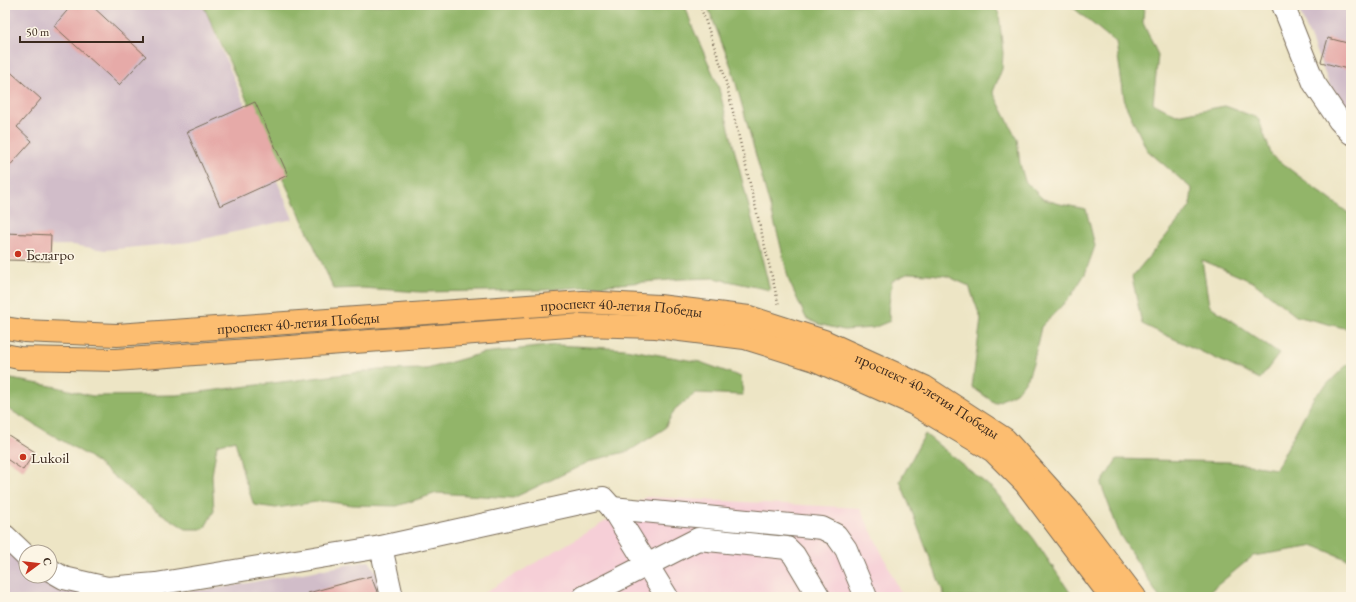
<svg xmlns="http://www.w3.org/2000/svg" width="1356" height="602" viewBox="0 0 1356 602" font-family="'EB Garamond',serif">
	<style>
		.built { fill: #f6cfd7 }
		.industrial { fill: #d1bdc9 }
		.forest { fill: #92b569; stroke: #667044 }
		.building { fill: #e6aaa8 }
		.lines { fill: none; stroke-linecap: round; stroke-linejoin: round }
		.minor-casing { stroke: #796b58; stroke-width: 24 }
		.major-casing { stroke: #796b58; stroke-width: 24 }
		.path { stroke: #796b58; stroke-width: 2.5; stroke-dasharray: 1 3; stroke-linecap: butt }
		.minor { stroke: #fff; stroke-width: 22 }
		.major { stroke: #fcbd6f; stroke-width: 22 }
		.poi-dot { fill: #c8321e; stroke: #fcf5e5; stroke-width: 1.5 }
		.labels { text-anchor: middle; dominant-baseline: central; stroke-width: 3; stroke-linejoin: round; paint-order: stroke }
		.poi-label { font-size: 15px; fill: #3b2a1e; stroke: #fcf5e5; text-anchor: start }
		.street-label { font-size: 15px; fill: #3b2a1e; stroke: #fcf5e5 }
	</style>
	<rect width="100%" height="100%" fill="#fcf5e5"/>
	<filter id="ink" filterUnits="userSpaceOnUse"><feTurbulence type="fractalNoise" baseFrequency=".025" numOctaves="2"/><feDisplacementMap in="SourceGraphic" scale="8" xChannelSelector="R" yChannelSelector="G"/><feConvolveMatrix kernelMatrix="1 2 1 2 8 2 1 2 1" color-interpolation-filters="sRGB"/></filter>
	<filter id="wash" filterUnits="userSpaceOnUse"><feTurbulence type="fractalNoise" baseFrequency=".012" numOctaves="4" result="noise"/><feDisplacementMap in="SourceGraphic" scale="16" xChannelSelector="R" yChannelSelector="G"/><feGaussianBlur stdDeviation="0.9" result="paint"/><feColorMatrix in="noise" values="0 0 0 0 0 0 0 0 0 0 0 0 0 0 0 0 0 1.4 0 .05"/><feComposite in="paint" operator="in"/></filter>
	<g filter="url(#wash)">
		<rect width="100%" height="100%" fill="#ede5c5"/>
		<polygon class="built" points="647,497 860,508 903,597 477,597"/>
		<g class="industrial">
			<polygon points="5,5 203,5 293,219 190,242 105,250 73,245 5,246"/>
			<polygon points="1297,5 1351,5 1351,112 1330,86"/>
			<polygon points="5,548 26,557 26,576 50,576 122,597 214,589 369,561 394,597 5,597"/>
		</g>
		<g class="forest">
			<polygon points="203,5 685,5 692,26 718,85 770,290 714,278 682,279 544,290 421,292 362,288 334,289"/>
			<polygon points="707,5 994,5 999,14 1003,53 1002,69 993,92 1017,139 1020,164 1025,181 1043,199 1060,204 1086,209 1095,246 1085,274 1071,296 1041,327 1033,363 1028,378 1016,393 995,403 972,387 981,319 969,286 947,276 929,274 909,273 892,281 888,312 890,321 873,328 844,330 818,324 806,318 789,281 779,239 732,69"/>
			<polygon points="1070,5 1144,5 1143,23 1158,55 1153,103 1176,115 1225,106 1258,118 1272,156 1351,215 1351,321 1348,329 1296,316 1253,282 1202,260 1209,305 1279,354 1260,379 1142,324 1132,277 1190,207 1192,189 1147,150 1125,104 1116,43"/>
			<polygon points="557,345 625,349 700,362 741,377 743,395 696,393 675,409 664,429 629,451 593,460 513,498 437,493 397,506 353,505 323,501 276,508 254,505 244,477 235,440 217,445 212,475 214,511 204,529 186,529 154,509 90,457 5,407 5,378 57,387 92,396 177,395 378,370 427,369 483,353"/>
			<polygon points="1351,361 1351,561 1315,546 1253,556 1203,597 1159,597 1120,535 1101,484 1117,459 1229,462 1276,469 1314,397"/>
			<polygon points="925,434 994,490 1034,539 1073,597 945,597 900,481"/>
		</g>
		<g id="blocks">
			<g class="building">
				<polygon points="72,5 91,5 146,56 119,85 54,26"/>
				<polygon points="1328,38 1351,44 1351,70 1321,62"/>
				<polygon points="5,67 41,99 17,127 32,141 5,171"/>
				<polygon points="255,102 288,175 220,206 187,132"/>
				<polygon points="5,233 51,235 50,261 5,260"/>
				<polygon points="5,433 35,452 23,470 5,458"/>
				<polygon points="371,576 379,597 309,597 308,593"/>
			</g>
		</g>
	</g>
	<g filter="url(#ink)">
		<use href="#blocks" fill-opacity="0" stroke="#796b58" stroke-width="1"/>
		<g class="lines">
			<defs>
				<g id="minor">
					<polyline points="1283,5 1314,83 1339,120 1351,133"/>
					<polyline points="612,508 822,528 836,535 846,549 866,597"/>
					<polyline points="5,536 26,556"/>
					<polyline points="381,547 392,597"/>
					<polyline points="50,570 64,578 107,588 156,584 381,547 603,498 612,508 667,597"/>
					<polyline points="584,597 698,539 787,548 794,555 819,597"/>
				</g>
				<g id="major">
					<path id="s1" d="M 5,328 L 24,331 L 117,335 L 583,302 L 659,306 L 749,317 L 824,341 L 925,387 L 1005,439 L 1068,509 L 1135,597"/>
					<polyline points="5,355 19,358 116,360 581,325 656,327 745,338 815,360 914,404 993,451 1025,483 1111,597"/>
				</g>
			</defs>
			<use href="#minor" class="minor-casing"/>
			<use href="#major" class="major-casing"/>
			<polyline class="path" points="700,5 724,74 779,306"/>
			<use href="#minor" class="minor"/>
			<use href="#major" class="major"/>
		</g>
	</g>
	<g class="poi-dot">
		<circle cx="18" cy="254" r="4"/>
		<circle cx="23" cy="457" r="4"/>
	</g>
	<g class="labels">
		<g class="poi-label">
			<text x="26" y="254">Белагро</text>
			<text x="31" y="457">Lukoil</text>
		</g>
		<g class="street-label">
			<text stroke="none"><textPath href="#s1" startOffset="618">проспект 40-летия Победы</textPath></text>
			<text stroke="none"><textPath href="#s1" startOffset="294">проспект 40-летия Победы</textPath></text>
			<text stroke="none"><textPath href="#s1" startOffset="942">проспект 40-летия Победы</textPath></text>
		</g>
	</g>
	<rect width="1356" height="602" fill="none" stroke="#fcf5e5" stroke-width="20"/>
	<g transform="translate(38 564) rotate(75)"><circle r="19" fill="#fcf5e5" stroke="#afa495"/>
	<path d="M0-3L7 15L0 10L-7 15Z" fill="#c8321e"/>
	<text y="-6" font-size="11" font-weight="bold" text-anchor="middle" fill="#3b2a1e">С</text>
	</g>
	<path d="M20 36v6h123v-6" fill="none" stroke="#3b2a1e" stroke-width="2"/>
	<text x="26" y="36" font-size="12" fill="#3b2a1e" stroke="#fcf5e5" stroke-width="3" paint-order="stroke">50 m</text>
</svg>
